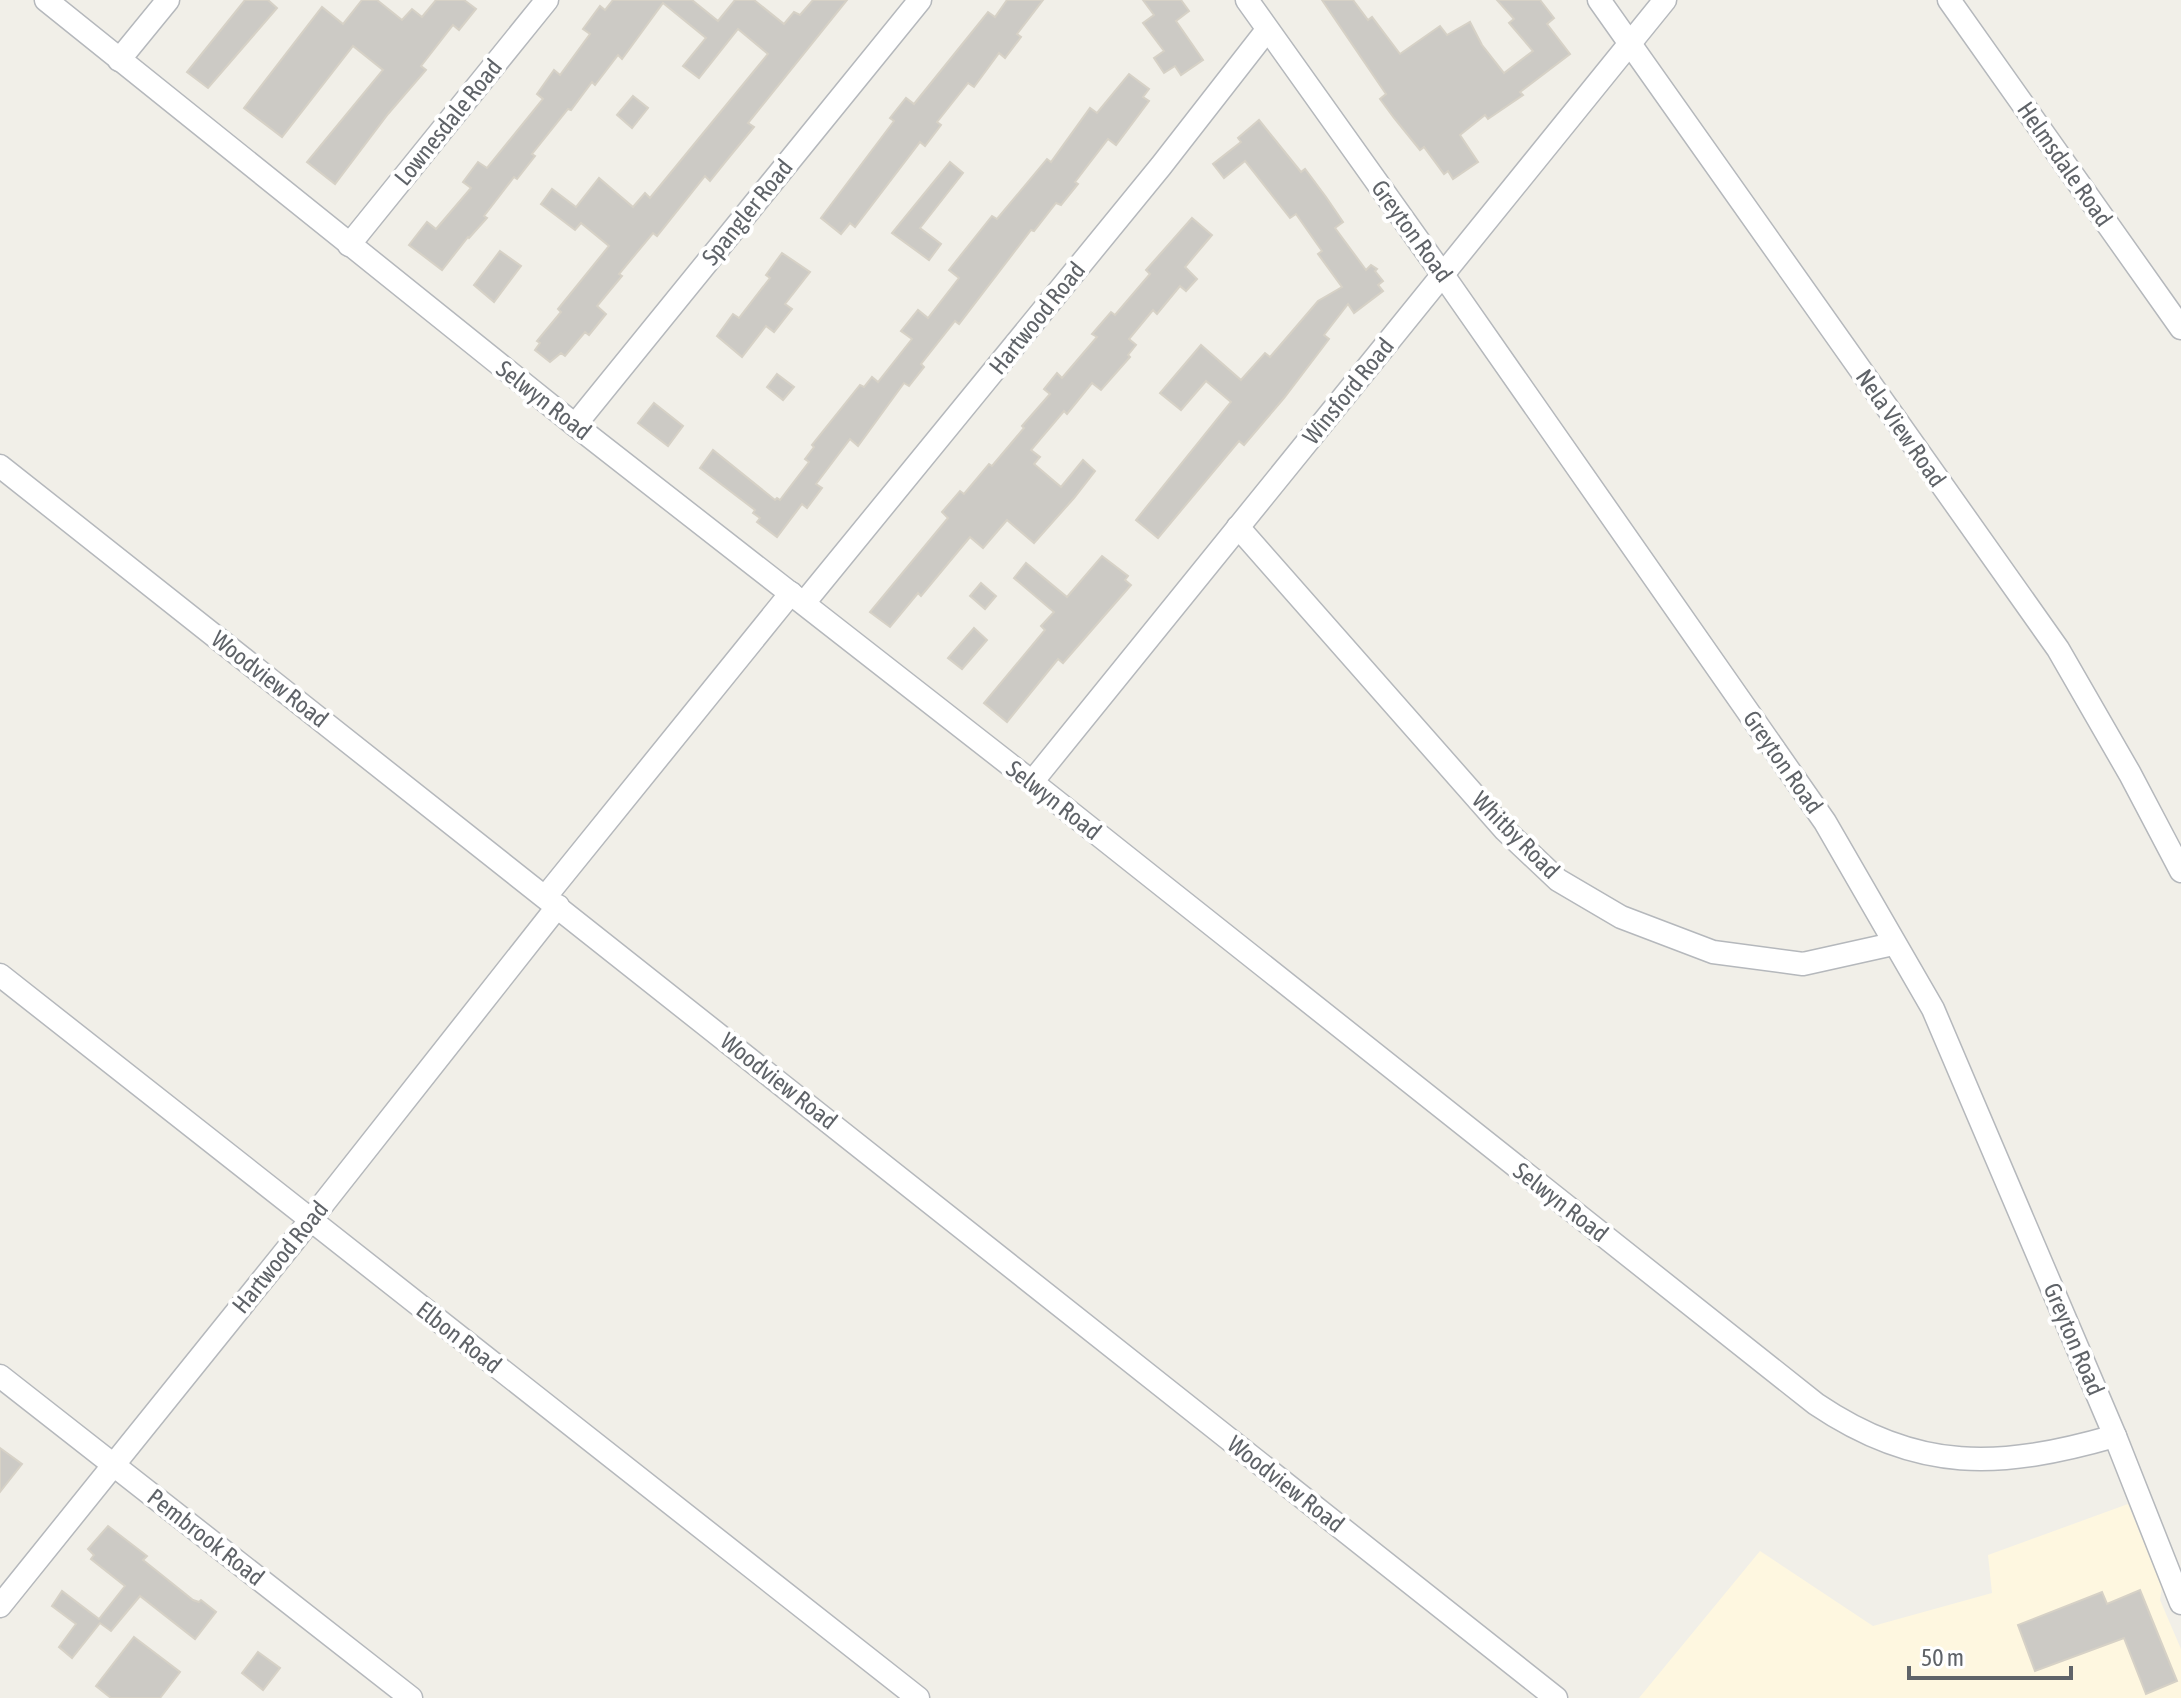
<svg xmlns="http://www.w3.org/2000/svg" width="2181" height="1698" viewBox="0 0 2181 1698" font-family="'Asap Condensed',sans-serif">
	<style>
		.commercial { fill: #fef7e0 }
		.building { fill: #cccac5; stroke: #d6d1c6; stroke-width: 2 }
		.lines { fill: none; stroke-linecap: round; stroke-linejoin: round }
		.street-casing { stroke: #b5b8bc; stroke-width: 25 }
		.street { stroke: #fff; stroke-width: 22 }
		.labels { text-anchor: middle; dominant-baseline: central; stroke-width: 8; stroke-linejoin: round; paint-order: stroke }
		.street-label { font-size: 24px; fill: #5f6368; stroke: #fff }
	</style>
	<rect width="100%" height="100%" fill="#f1efe8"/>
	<polygon class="commercial" points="2128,1504 2162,1587 2160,1600 2181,1649 2181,1698 1639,1698 1760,1551 1873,1626 1992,1593 1988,1555"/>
	<g class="building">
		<polygon points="245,0 268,0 277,8 208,88 187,72"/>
		<polygon points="362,0 377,0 402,20 412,9 422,17 436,0 464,0 476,9 459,30 453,25 421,66 426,70 388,114 335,184 307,162 383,70 353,46 282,137 244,108 322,7 343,24"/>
		<polygon points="613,0 692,0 718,21 735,0 754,0 784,24 794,12 800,15 813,0 847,0 748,123 754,127 726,161 710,181 705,176 657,236 653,233 619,274 622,276 597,306 606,314 589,335 585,332 565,356 561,353 550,362 535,350 540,343 537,341 561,312 558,309 609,246 581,223 575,230 541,204 552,189 576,207 599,178 633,207 645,193 650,198 768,54 738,29 699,78 683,66 706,38 663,3 622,59 618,55 595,85 592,82 571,110 568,109 532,154 535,156 517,179 514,177 484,216 487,218 469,238 468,237 442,270 409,245 427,222 436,229 471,188 463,182 478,162 487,168 543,99 537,94 554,70 560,75 590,34 583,29 600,6 605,10"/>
		<polygon points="1007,0 1043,0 1017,34 1021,37 1005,58 999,53 974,87 968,83 937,122 941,125 925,146 920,142 855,227 850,223 841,234 821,218 894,121 890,118 906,98 914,104 988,12 995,17"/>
		<polygon points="1143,0 1181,0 1189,11 1176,21 1203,60 1181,75 1175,66 1164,73 1154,58 1164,51 1143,23 1154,15"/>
		<polygon points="1322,0 1353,0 1368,20 1372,17 1400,54 1440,26 1447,35 1470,22 1482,45 1504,73 1533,51 1509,23 1514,19 1497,0 1540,0 1554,18 1547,24 1570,54 1520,92 1523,95 1488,119 1485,115 1460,135 1478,162 1453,179 1448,171 1444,174 1424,147 1420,150 1394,118 1380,99 1386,94"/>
		<polygon points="1129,74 1149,89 1143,97 1149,101 1116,145 1108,139 1075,182 1078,184 1061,205 1056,203 1034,231 1031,230 959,324 955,321 921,364 924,367 909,386 904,383 858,446 850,439 816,484 822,488 807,508 802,504 777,537 757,522 760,518 753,513 755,510 700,468 713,450 775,500 777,498 780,500 809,462 805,459 814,447 812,445 860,385 864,387 872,377 878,382 912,339 901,331 918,310 928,318 959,278 949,270 992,216 997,219 1047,159 1051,162 1090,108 1097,113"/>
		<polygon points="633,96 648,108 632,128 617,115"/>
		<polygon points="1259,120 1301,172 1305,169 1326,197 1343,222 1335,228 1366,270 1371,265 1377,269 1375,271 1383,281 1378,285 1383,291 1354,313 1348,304 1324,335 1329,339 1284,398 1244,445 1239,441 1158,538 1136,520 1231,402 1206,381 1181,410 1160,393 1201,345 1241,380 1265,353 1270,357 1318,301 1342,287 1318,254 1322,251 1296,214 1290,218 1245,161 1224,178 1213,164 1241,142 1238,138"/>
		<polygon points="950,162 963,173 920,228 941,244 929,260 892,233"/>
		<polygon points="1192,218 1212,235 1185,267 1197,279 1186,291 1180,286 1157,314 1153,310 1129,339 1136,345 1128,355 1130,357 1101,390 1092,383 1067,414 1064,411 1031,450 1040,457 1034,464 1061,487 1083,460 1095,471 1074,498 1034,543 1007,520 983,548 970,537 921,596 918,593 890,627 870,612 948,518 942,512 960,491 964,494 989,464 992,466 1024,428 1022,426 1050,394 1044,389 1057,373 1062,378 1097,337 1092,334 1111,312 1115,315 1150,274 1146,270"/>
		<polygon points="500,251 521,266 494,302 474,285"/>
		<polygon points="782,253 810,272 785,304 792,309 774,332 766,326 742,357 717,336 733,314 739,318 770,278 766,275"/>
		<polygon points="777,374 794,387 783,400 767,387"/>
		<polygon points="654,403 683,426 668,446 638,423"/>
		<polygon points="1102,556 1128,576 1125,580 1131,585 1063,663 1058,659 1007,722 984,703 1045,630 1041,626 1054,612 1014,578 1026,563 1067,597"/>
		<polygon points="981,583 996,596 985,609 970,596"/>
		<polygon points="974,628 987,640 962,669 948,658"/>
		<polygon points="0,1448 22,1464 0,1492"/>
		<polygon points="108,1526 147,1556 143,1560 193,1600 199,1602 201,1600 216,1612 195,1639 140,1596 111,1631 100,1623 72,1658 59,1647 76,1624 52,1606 62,1591 99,1619 125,1586 91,1559 94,1555 88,1549"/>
		<polygon points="2140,1590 2177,1681 2146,1694 2124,1638 2035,1671 2018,1625 2102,1592 2107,1604"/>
		<polygon points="134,1637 180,1672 160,1698 111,1698 96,1686"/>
		<polygon points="258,1652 280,1668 263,1690 242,1673"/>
	</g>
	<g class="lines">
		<defs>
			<g id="street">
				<path d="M 46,0 L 575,425 L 1032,782 L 1816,1404 C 1918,1473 2000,1469 2115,1436"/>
				<polyline points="1247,0 1443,275 1825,822 1933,1009 2115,1436 2181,1603"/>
				<polyline points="1599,0 2058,649 2130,774 2181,871"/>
				<polyline points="1949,0 2181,328"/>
				<polyline points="119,60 168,0"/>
				<polyline points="349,245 547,0"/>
				<polyline points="575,425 920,0"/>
				<polyline points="0,466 1556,1698"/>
				<polyline points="1238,527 1505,830 1558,880 1621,917 1713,952 1803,964 1893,944"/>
				<polyline points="804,603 1161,166 1267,30"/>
				<polyline points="1032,782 1665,0"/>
				<polyline points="546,896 791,593"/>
				<polyline points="0,975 918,1698"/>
				<polyline points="0,1376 411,1698"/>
				<polyline points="0,1606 297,1237 558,906"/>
			</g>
		</defs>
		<use href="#street" class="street-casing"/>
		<use href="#street" class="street"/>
	</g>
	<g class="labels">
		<g class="street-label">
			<text transform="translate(448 122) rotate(-51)">Lownesdale Road</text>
			<text transform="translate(2065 164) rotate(55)">Helmsdale Road</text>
			<text transform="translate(747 212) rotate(-51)">Spangler Road</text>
			<text transform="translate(1412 231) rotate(54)">Greyton Road</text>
			<text transform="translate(1037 318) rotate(-51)">Hartwood Road</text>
			<text transform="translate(1348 391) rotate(-51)">Winsford Road</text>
			<text transform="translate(544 400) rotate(38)">Selwyn Road</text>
			<text transform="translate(1901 428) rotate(55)">Nela View Road</text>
			<text transform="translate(270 679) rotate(38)">Woodview Road</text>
			<text transform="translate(1783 762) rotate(55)">Greyton Road</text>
			<text transform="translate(1054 800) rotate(38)">Selwyn Road</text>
			<text transform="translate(1516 835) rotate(45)">Whitby Road</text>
			<text transform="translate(779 1081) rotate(38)">Woodview Road</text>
			<text transform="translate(1561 1202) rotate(38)">Selwyn Road</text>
			<text transform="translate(280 1257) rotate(-51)">Hartwood Road</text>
			<text transform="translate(459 1337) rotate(38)">Elbon Road</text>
			<text transform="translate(2074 1339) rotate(67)">Greyton Road</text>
			<text transform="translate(1286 1484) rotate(38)">Woodview Road</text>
			<text transform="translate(206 1537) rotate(38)">Pembrook Road</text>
		</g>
	</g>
	<path d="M1909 1666v12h162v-12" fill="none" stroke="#5f6368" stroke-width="4"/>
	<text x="1921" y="1666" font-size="24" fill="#5f6368" stroke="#ffffff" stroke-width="6" paint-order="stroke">50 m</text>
</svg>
